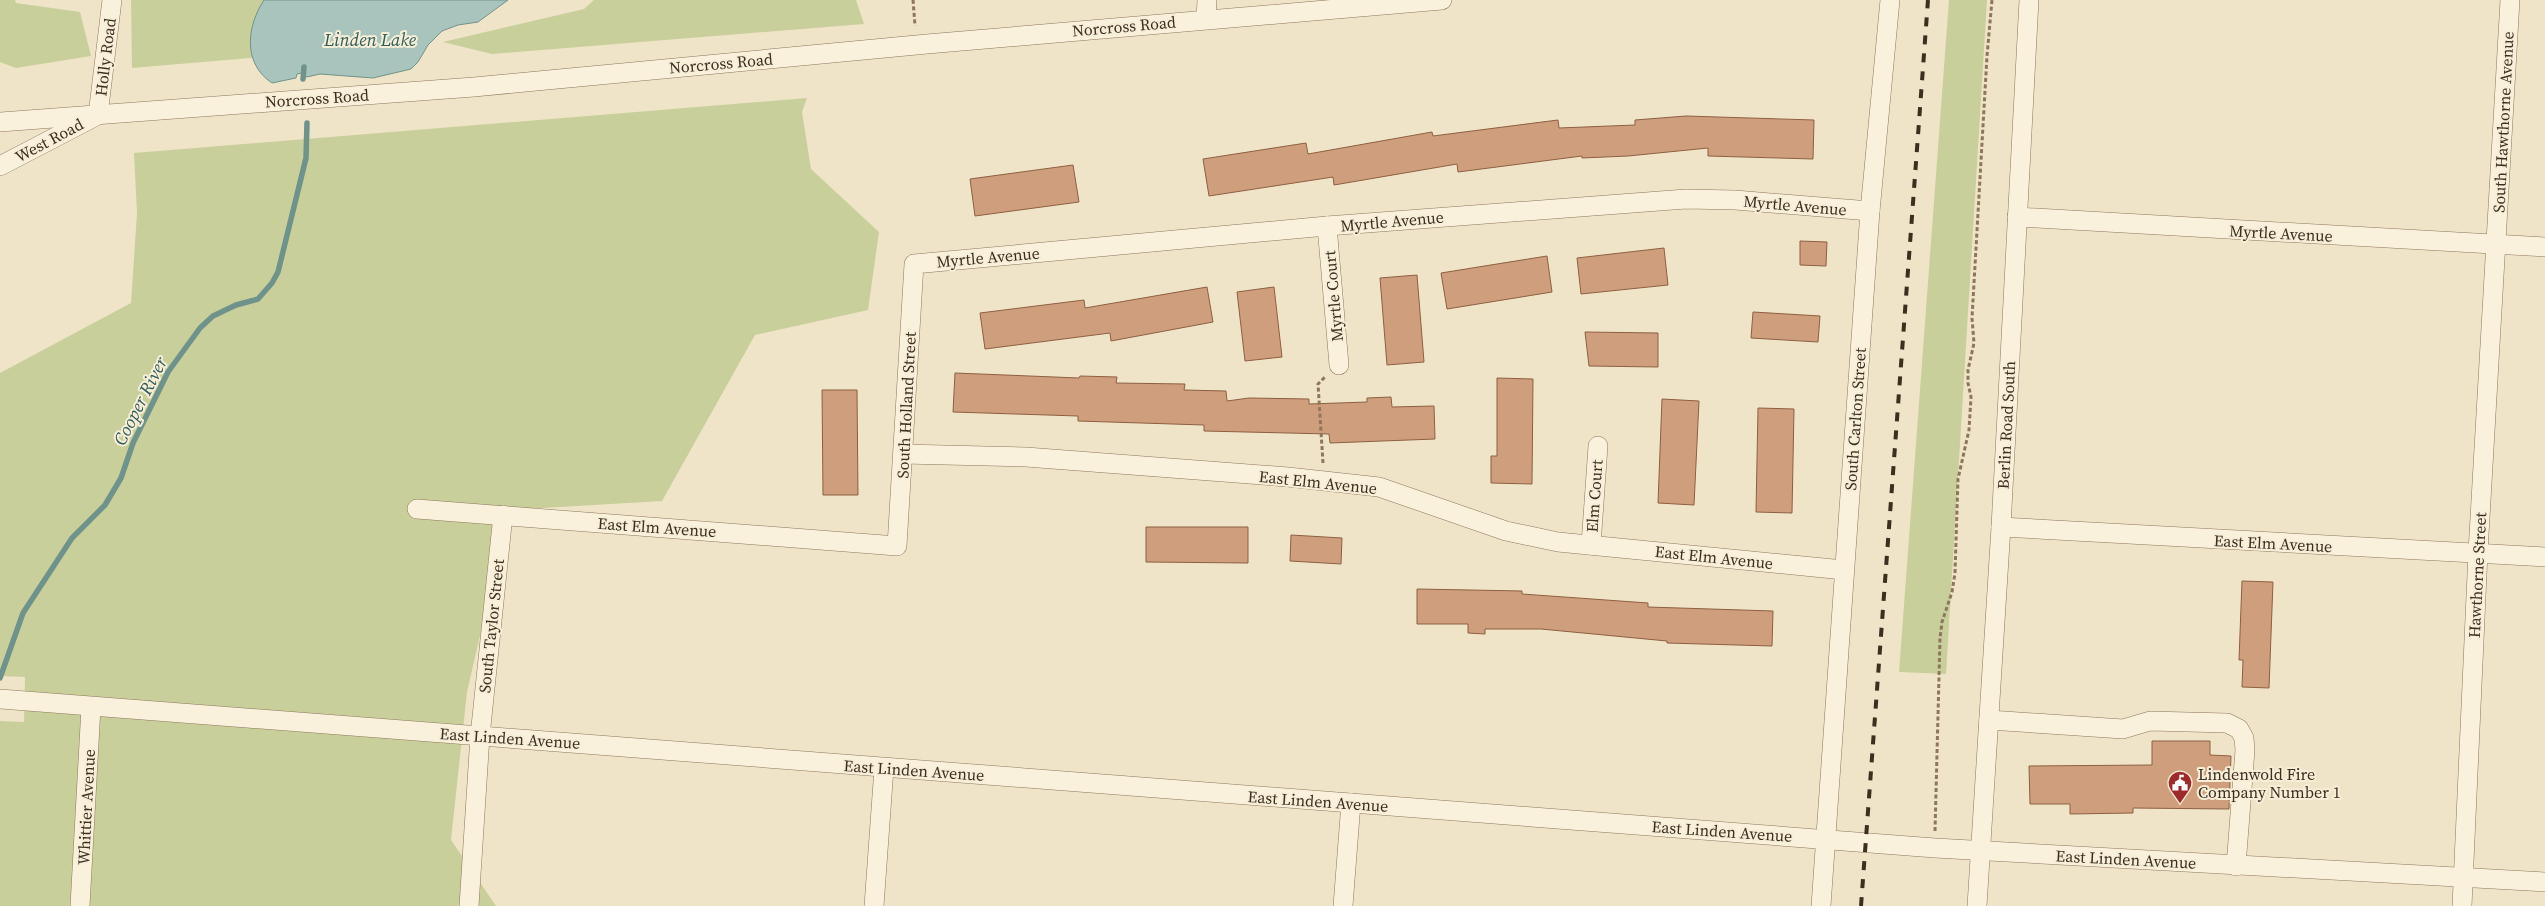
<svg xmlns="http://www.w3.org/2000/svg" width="2545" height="906" viewBox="0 0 2545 906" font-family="'Source Serif 4',serif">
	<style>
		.green { fill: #c9cf9b }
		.water { fill: #a9c4bc; stroke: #6f938a }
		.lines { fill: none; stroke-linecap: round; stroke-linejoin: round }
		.stream { stroke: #6f938a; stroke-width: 5.5 }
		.building { fill: #cf9f7d; stroke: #8d5f41 }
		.minor-casing { stroke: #8d765c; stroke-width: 20 }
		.path { stroke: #8d765c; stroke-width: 3; stroke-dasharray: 4 2.5; stroke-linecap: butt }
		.minor { stroke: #faf1dc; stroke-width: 19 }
		.rail { stroke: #3d2e20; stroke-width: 4; stroke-dasharray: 9 9; stroke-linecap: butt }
		.labels { text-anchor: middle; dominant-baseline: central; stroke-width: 4; stroke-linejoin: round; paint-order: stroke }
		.street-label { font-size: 16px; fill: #3d2e20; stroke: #f7eed8 }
		.poi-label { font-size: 16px; fill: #3d2e20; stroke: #f7eed8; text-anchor: start }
		.water-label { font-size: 18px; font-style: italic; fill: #2f5d5a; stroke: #f7eed8 }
	</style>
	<rect width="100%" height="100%" fill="#f0e4c8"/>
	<g class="green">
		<polygon points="0,0 15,0 16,3 80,12 91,56 16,68 0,62"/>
		<polygon points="131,0 271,0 262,57 132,68"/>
		<polygon points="594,0 856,0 864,24 492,54 443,42 584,9"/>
		<polygon points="1949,0 1987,0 1946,674 1899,672"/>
		<polygon points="807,98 802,112 811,169 879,232 868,310 755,335 662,501 509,510 467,692 451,840 496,906 0,906 0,721 24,722 25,677 0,676 0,373 131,303 137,213 134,153"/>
	</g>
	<path class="water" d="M 264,0 L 508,0 L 478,22 L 458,25 L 442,31 L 428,45 L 418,62 L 411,69 L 373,78 L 320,74 L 307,77 L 302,73 L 297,74 L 296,78 L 272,83 C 242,63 247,26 264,0 Z"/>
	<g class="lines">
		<g class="stream">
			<polyline points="303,79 304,67"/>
			<polyline points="0,678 23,613 72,538 105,505 121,478 133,443 168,372 200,328 213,316 236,305 258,299 272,283 278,272 306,158 307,123"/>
		</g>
	</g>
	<g class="building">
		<polygon points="1686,116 1814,120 1813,159 1708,156 1708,148 1628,156 1582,158 1582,156 1458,172 1457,164 1334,185 1333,177 1209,196 1203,159 1306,143 1308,154 1432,132 1433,136 1558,120 1559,128 1635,125 1635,120"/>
		<polygon points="1073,165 1079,202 975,216 970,179"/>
		<polygon points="1800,241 1827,242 1826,266 1800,265"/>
		<polygon points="1664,248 1668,285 1581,294 1577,258"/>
		<polygon points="1547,256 1552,292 1447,309 1441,273"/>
		<polygon points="1417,275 1424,362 1387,365 1380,278"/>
		<polygon points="1207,287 1213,322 1111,341 1110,333 985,349 980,313 1084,300 1085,308"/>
		<polygon points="1274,287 1282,357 1245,361 1237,292"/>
		<polygon points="1753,312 1820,316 1818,342 1751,338"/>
		<polygon points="1585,332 1658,333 1658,367 1589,366"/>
		<polygon points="955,373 1079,378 1080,376 1117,377 1116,383 1185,384 1184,390 1226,391 1227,401 1249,398 1309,399 1309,404 1367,402 1367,398 1391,397 1392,407 1434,406 1435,439 1330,443 1329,434 1204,431 1204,425 1078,421 1078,416 953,412"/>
		<polygon points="1497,378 1533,379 1532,484 1491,483 1491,456 1497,456"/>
		<polygon points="822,390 857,390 858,495 823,495"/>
		<polygon points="1662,399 1699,401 1694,505 1658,503"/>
		<polygon points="1758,408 1794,409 1792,513 1756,512"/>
		<polygon points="1146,527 1248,527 1248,563 1146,562"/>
		<polygon points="1291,535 1342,538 1341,564 1290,561"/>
		<polygon points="2242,581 2273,582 2269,688 2242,687 2243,660 2239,660"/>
		<polygon points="1417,589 1522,591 1522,594 1648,603 1648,607 1773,611 1772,646 1667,643 1667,641 1541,629 1485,629 1485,634 1468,633 1468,624 1417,624"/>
		<polygon points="2152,741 2210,741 2210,755 2231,756 2229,809 2133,808 2133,813 2070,814 2070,804 2030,804 2029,766 2152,765"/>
	</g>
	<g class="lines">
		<defs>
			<g id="minor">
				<polyline points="1206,19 1207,0"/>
				<polyline points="0,122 474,87 927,44 1442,0"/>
				<polyline points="0,166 98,115 112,0"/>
				<polyline points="2017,217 2545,247"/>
				<polyline points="1327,226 1339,365"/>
				<polyline points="903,454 1026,457 1288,477 1379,487 1506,531 1558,542 1844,570"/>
				<polyline points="417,509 897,546 914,264 1327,226 1686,199 1735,200 1870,211"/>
				<polyline points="2001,527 2545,557"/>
				<polyline points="1591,545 1598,446"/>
				<polyline points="0,699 1935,848 2545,882"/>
				<polyline points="1989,720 2123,729 2150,721 2227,723 2239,729 2244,738 2245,750 2236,866"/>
				<polyline points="80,906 91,707"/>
				<polyline points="469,906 480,736 503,515"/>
				<polyline points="874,906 884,768"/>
				<polyline points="1343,906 1351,803"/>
				<polyline points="1821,906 1870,211 1890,0"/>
				<polyline points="1977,906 2001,527 2029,0"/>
				<polyline points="2462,906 2478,552 2510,0"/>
			</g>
		</defs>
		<use href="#minor" class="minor-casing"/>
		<g class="path">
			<polyline points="913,0 915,26"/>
			<polyline points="1323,463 1318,384 1325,377"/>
			<polyline points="1935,831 1940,638 1942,622 1952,592 1955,573 1958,479 1969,430 1971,397 1968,383 1968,370 1974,343 1972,318 1987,56 1992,0"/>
		</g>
		<use href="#minor" class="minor"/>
		<polyline class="rail" points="1861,906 1928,0"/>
	</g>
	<defs>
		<symbol id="civic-pin" viewBox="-11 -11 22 30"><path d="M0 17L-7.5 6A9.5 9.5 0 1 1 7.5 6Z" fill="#9e2a2b" stroke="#f7eed8"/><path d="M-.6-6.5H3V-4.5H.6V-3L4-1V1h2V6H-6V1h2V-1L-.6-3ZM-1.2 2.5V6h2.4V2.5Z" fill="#fff"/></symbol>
	</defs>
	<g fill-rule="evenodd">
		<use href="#civic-pin" x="2166" y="769" width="28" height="38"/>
	</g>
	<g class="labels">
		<g class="street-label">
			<text transform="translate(1124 26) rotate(-5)">Norcross Road</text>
			<text transform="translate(105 57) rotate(-83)">Holly Road</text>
			<text transform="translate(721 63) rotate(-5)">Norcross Road</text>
			<text transform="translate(317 98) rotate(-4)">Norcross Road</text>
			<text transform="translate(2503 122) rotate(-87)">South Hawthorne Avenue</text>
			<text transform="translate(49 140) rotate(-28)">West Road</text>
			<text transform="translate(1795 205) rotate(5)">Myrtle Avenue</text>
			<text transform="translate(1392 221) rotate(-5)">Myrtle Avenue</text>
			<text transform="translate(2281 233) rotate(3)">Myrtle Avenue</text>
			<text transform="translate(988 257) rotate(-5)">Myrtle Avenue</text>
			<text transform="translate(1333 296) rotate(-95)">Myrtle Court</text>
			<text transform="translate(906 405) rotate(-87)">South Holland Street</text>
			<text transform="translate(1855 419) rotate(-86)">South Carlton Street</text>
			<text transform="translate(2006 425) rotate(-87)">Berlin Road South</text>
			<text transform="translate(1318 482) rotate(6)">East Elm Avenue</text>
			<text transform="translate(1594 496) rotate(-86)">Elm Court</text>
			<text transform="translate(657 527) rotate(4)">East Elm Avenue</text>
			<text transform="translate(2273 543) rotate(3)">East Elm Avenue</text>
			<text transform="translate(1714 557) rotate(6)">East Elm Avenue</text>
			<text transform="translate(2477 575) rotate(-87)">Hawthorne Street</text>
			<text transform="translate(491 626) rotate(-84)">South Taylor Street</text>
			<text transform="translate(510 738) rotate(4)">East Linden Avenue</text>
			<text transform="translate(914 770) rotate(4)">East Linden Avenue</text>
			<text transform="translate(1318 801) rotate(4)">East Linden Avenue</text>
			<text transform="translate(86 807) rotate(-87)">Whittier Avenue</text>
			<text transform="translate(1722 831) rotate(4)">East Linden Avenue</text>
			<text transform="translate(2126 859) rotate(3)">East Linden Avenue</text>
		</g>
		<g class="poi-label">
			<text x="2198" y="774">Lindenwold Fire<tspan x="2198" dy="18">Company Number 1</tspan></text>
		</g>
		<g class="water-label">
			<text x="370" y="39">Linden Lake</text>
			<text transform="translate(140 401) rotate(-63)">Cooper River</text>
		</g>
	</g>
</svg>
